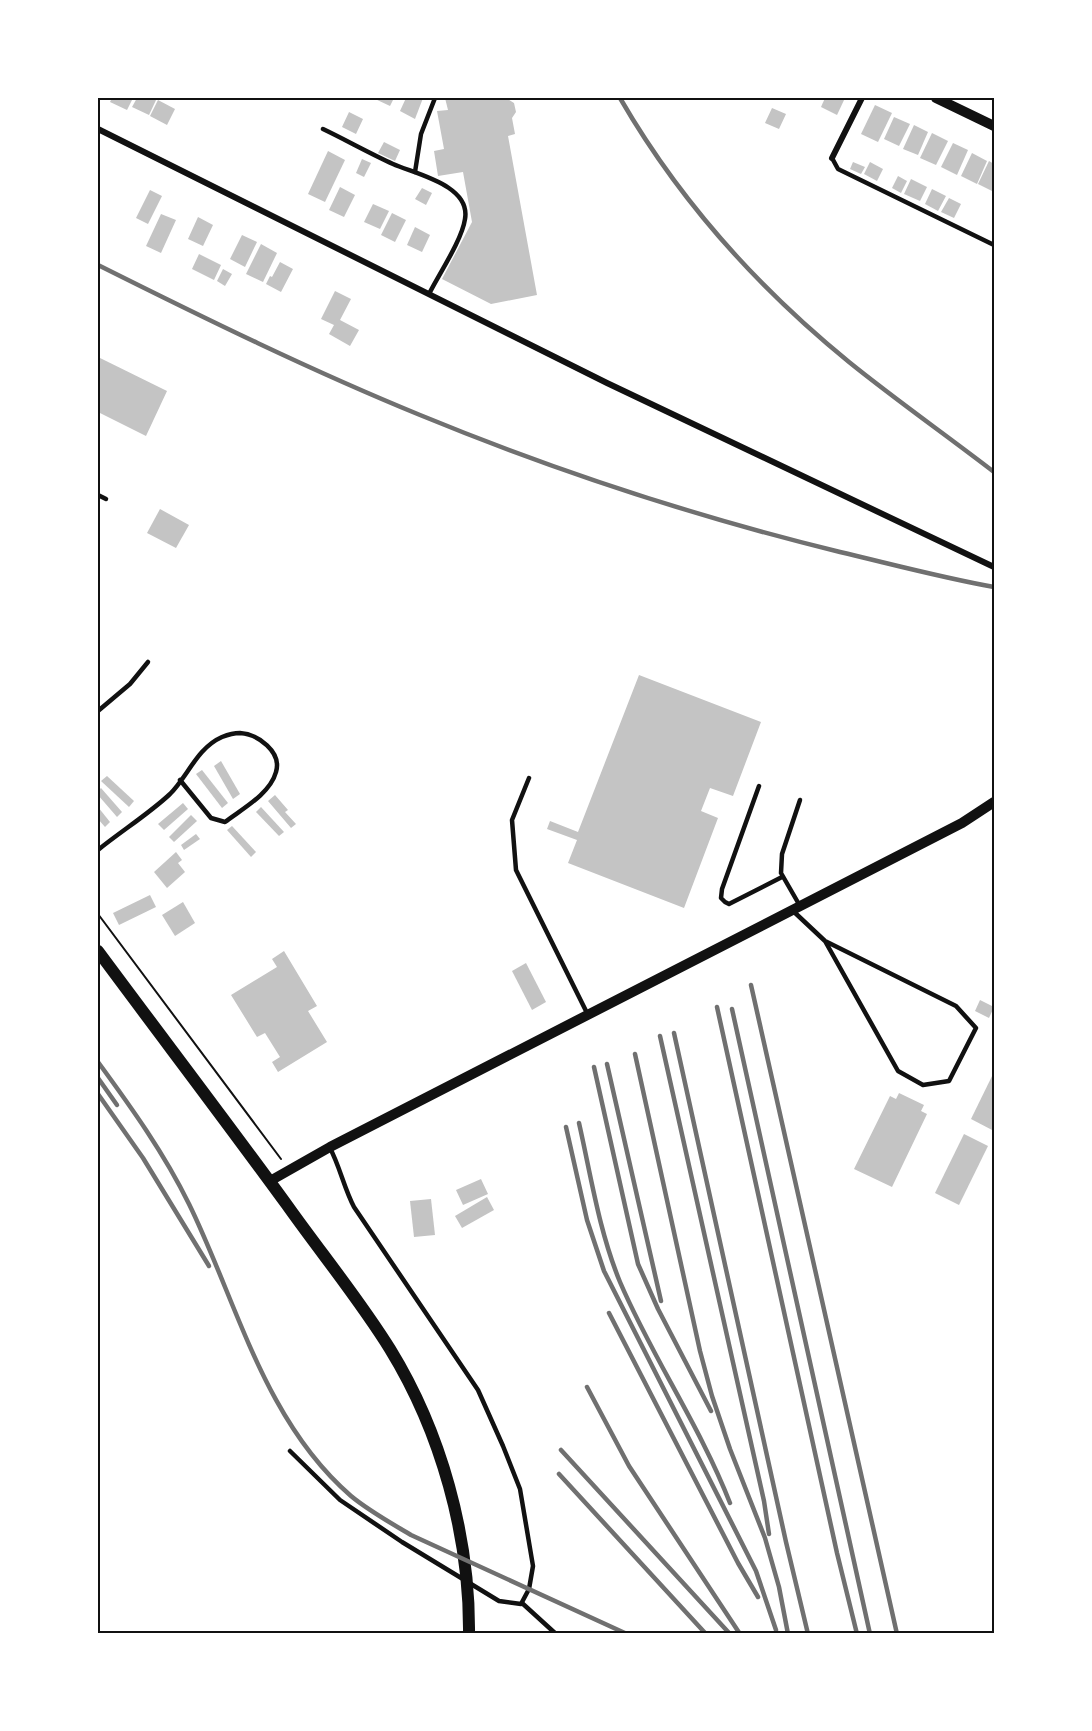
<svg xmlns="http://www.w3.org/2000/svg" width="1092" height="1731" viewBox="0 0 1092 1731" font-family="'Asap Condensed',sans-serif">
	<style>
		.building { fill: #c4c4c4 }
		.lines { fill: none; stroke-linecap: round; stroke-linejoin: round }
		.path { stroke: #111; stroke-width: 2 }
		.service { stroke: #111; stroke-width: 4.5 }
		.minor { stroke: #111; stroke-width: 6 }
		.tertiary { stroke: #111; stroke-width: 10 }
		.secondary { stroke: #111; stroke-width: 12 }
		.rail { stroke: #707070; stroke-width: 4.5 }
		.neatline { fill: none; stroke: #111; stroke-width: 2 }
	</style>
	<rect width="100%" height="100%" fill="#fff"/>
	<g class="building">
		<polygon points="112,98 133,98 127,110 110,102"/>
		<polygon points="137,98 157,98 149,115 132,107"/>
		<polygon points="373,98 394,98 390,106"/>
		<polygon points="406,98 423,98 415,119 400,111"/>
		<polygon points="445,98 506,98 514,103 516,112 512,118 515,134 508,136 537,295 491,304 442,279 472,222 463,172 438,176 434,151 444,149 437,111 448,110"/>
		<polygon points="825,98 845,98 837,115 821,107"/>
		<polygon points="158,100 175,109 167,125 150,116"/>
		<polygon points="875,105 892,113 878,142 861,134"/>
		<polygon points="772,108 786,114 779,129 765,123"/>
		<polygon points="349,112 363,119 356,134 342,127"/>
		<polygon points="894,117 910,124 899,146 884,139"/>
		<polygon points="914,125 928,132 918,155 903,149"/>
		<polygon points="932,133 948,141 936,165 920,158"/>
		<polygon points="384,142 400,150 395,161 378,153"/>
		<polygon points="953,143 968,150 957,175 941,167"/>
		<polygon points="328,151 345,160 325,202 308,194"/>
		<polygon points="972,153 987,161 977,184 961,176"/>
		<polygon points="362,159 371,163 364,177 356,173"/>
		<polygon points="989,161 994,164 994,192 978,184"/>
		<polygon points="853,162 865,167 861,174 850,169"/>
		<polygon points="870,162 883,169 877,181 864,174"/>
		<polygon points="898,176 907,181 901,193 892,188"/>
		<polygon points="911,179 927,187 920,201 904,194"/>
		<polygon points="340,187 355,195 344,217 329,210"/>
		<polygon points="422,188 432,193 426,205 415,199"/>
		<polygon points="932,189 946,196 938,211 925,204"/>
		<polygon points="150,190 162,196 148,224 136,218"/>
		<polygon points="949,198 961,204 954,218 941,212"/>
		<polygon points="373,204 389,211 380,229 364,222"/>
		<polygon points="392,213 406,220 395,242 381,235"/>
		<polygon points="161,214 176,220 161,253 146,246"/>
		<polygon points="198,217 213,225 203,246 188,239"/>
		<polygon points="415,227 430,235 422,252 407,245"/>
		<polygon points="242,235 257,242 245,267 230,259"/>
		<polygon points="261,244 277,253 263,282 246,274"/>
		<polygon points="199,254 221,265 214,280 192,269"/>
		<polygon points="280,262 293,269 281,292 266,284 270,276 272,277"/>
		<polygon points="223,269 232,274 225,286 217,281"/>
		<polygon points="335,291 351,299 340,320 359,330 350,346 329,334 334,325 321,319"/>
		<polygon points="98,357 167,391 146,436 98,412"/>
		<polygon points="160,509 189,525 176,548 147,533"/>
		<polygon points="639,675 761,722 733,796 710,788 701,811 718,818 684,908 568,863 577,840 547,829 550,821 578,832"/>
		<polygon points="221,761 240,794 233,799 214,766"/>
		<polygon points="202,770 228,803 222,808 196,774"/>
		<polygon points="107,776 134,801 129,807 101,781"/>
		<polygon points="101,788 122,812 117,817 98,795 98,791"/>
		<polygon points="275,795 288,810 285,812 296,824 291,828 268,801"/>
		<polygon points="183,803 188,809 164,830 158,824"/>
		<polygon points="98,807 110,822 105,827 98,819"/>
		<polygon points="261,807 284,832 279,836 256,812"/>
		<polygon points="191,815 197,821 174,842 169,837"/>
		<polygon points="232,826 256,852 251,857 227,830"/>
		<polygon points="196,834 200,839 184,850 181,845"/>
		<polygon points="176,852 182,860 178,863 185,872 167,888 154,872"/>
		<polygon points="150,895 156,907 119,925 113,913"/>
		<polygon points="183,902 195,923 175,936 162,915"/>
		<polygon points="284,951 317,1006 308,1011 327,1042 278,1072 272,1062 280,1057 265,1033 257,1037 231,995 277,967 272,959"/>
		<polygon points="526,963 546,1002 532,1010 512,971"/>
		<polygon points="980,1000 994,1007 989,1018 975,1011"/>
		<polygon points="994,1072 994,1131 971,1119"/>
		<polygon points="899,1093 924,1105 921,1111 927,1114 892,1187 854,1169 890,1096 896,1099"/>
		<polygon points="964,1134 988,1146 959,1205 935,1193"/>
		<polygon points="481,1179 488,1194 463,1205 456,1190"/>
		<polygon points="487,1197 494,1210 462,1228 455,1216"/>
		<polygon points="431,1199 435,1235 414,1237 410,1201"/>
	</g>
	<g class="lines">
		<polyline class="path" points="98,914 281,1159"/>
		<g class="service">
			<path d="M 323,129 C 346,140 369,153 393,164 C 415,174 471,185 465,219 C 462,240 439,274 429,294"/>
			<polyline points="832,158 838,169 994,245"/>
			<polyline points="415,172 421,134 435,98"/>
			<polyline points="98,495 106,499"/>
			<polyline points="98,711 130,684 148,662"/>
			<polyline points="529,778 512,820 516,870 588,1015"/>
			<polyline points="759,786 722,889 721,898 725,902 729,904 782,877"/>
			<path d="M 98,850 C 120,832 150,813 170,794 C 188,776 197,748 222,737 C 227,735 235,733 240,733 C 258,734 282,752 276,772 C 270,794 242,809 225,822 L 211,818 L 180,780"/>
			<polyline points="800,906 781,873 782,854 800,800"/>
			<polyline points="792,910 825,941 956,1006 976,1028 949,1081 923,1085 898,1071 825,941"/>
			<path d="M 290,1451 L 340,1500 L 402,1542 L 499,1601 L 521,1604 L 529,1589 L 533,1566 L 520,1489 L 503,1446 L 478,1390 L 354,1207 C 344,1188 340,1167 330,1148"/>
			<polyline points="522,1603 556,1634"/>
		</g>
		<g class="minor">
			<polyline points="98,129 607,383 994,567"/>
			<polyline points="832,158 862,98"/>
		</g>
		<g class="tertiary">
			<polyline points="936,98 994,126"/>
			<polyline points="270,1181 330,1147 962,823 994,802"/>
		</g>
		<path class="secondary" d="M 98,951 C 161,1036 225,1120 287,1205 C 321,1253 359,1299 390,1349 C 441,1432 470,1536 469,1634"/>
		<g class="rail">
			<path d="M 620,98 C 679,200 757,287 849,362 C 896,400 946,435 994,472"/>
			<path d="M 98,265 C 204,318 310,370 420,415 C 556,471 697,517 840,552 C 891,564 943,578 994,587"/>
			<polyline points="751,985 897,1634"/>
			<polyline points="717,1007 837,1553 857,1634"/>
			<polyline points="732,1009 870,1634"/>
			<polyline points="674,1033 786,1542 808,1634"/>
			<polyline points="660,1036 764,1501 769,1534"/>
			<polyline points="635,1054 700,1351 712,1396 730,1449 765,1538 779,1587 788,1634"/>
			<path d="M 98,1062 C 131,1107 164,1153 189,1204 C 237,1302 264,1421 351,1496 C 369,1511 391,1523 411,1535 L 627,1634"/>
			<polyline points="607,1064 661,1301"/>
			<polyline points="594,1067 638,1264 658,1309 711,1411"/>
			<polyline points="98,1078 117,1105"/>
			<polyline points="98,1094 143,1158 209,1266"/>
			<path d="M 579,1123 C 591,1176 599,1231 620,1282 C 652,1357 700,1426 730,1503"/>
			<polyline points="566,1127 587,1220 604,1271 756,1571 776,1630"/>
			<polyline points="609,1313 738,1563 758,1597"/>
			<polyline points="587,1387 629,1466 740,1634"/>
			<polyline points="561,1450 730,1634"/>
			<polyline points="559,1474 706,1634"/>
		</g>
	</g>
	<rect width="1092" height="1731" fill="none" stroke="#ffffff" stroke-width="198"/>
	<rect x="99" y="99" width="894" height="1533" class="neatline"/>
</svg>
